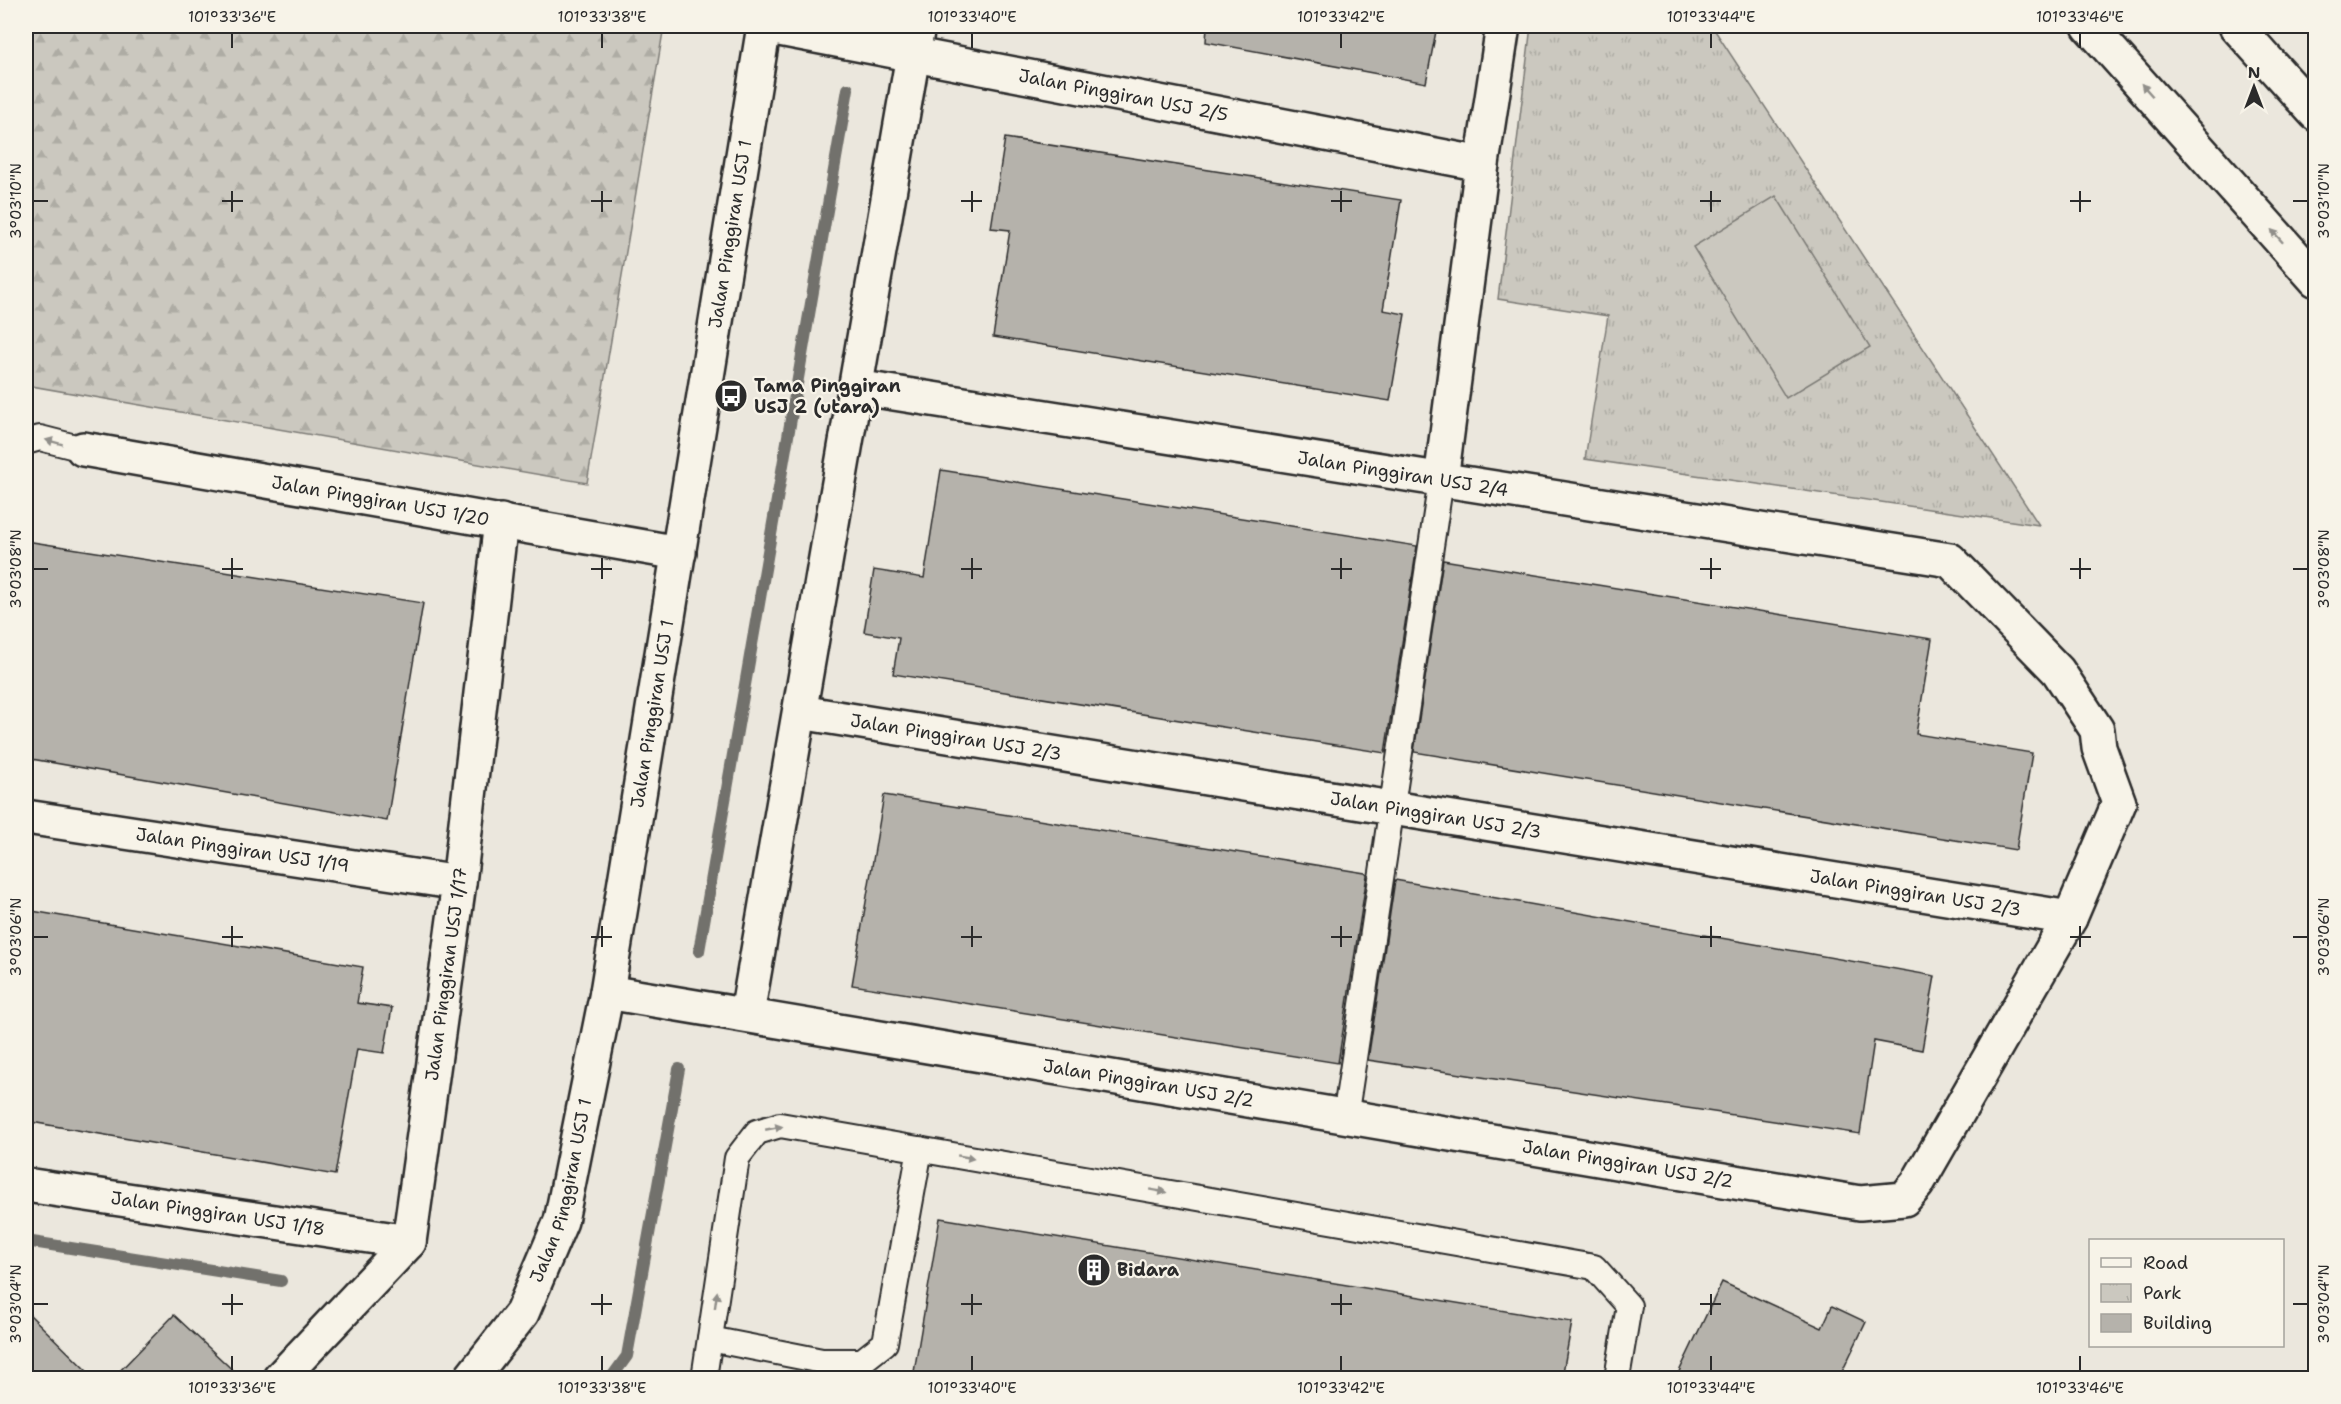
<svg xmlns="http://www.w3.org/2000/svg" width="2341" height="1404" viewBox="0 0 2341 1404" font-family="'Shantell Sans',sans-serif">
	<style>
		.forest { fill: url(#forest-firs); stroke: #7b7a75; stroke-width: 1.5 }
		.park { fill: url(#park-tufts); stroke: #7b7a75; stroke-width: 1.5 }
		.garden { fill: #cbc8bf; stroke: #7b7a75; stroke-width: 1.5 }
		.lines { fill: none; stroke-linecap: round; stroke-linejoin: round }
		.stream { stroke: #72716c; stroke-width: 12 }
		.building { fill: #b5b2ab; stroke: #2b2b2b; stroke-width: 1.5 }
		.lane-casing { stroke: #2b2b2b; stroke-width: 28 }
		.street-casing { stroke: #2b2b2b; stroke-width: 38 }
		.secondary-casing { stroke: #2b2b2b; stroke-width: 38 }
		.highway-casing { stroke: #2b2b2b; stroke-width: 38 }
		.lane { stroke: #f7f3e8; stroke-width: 24 }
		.street { stroke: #f7f3e8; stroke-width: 33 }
		.secondary { stroke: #f7f3e8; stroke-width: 33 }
		.highway { stroke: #f7f3e8; stroke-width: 33 }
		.oneway { fill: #918f8a }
		.ticks { fill: none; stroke: #2b2b2b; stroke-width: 2 }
		.labels { text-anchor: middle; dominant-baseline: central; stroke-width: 4.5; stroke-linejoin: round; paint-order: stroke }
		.street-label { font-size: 18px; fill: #2b2b2b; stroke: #f7f3e8 }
		.poi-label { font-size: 18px; font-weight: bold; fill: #2b2b2b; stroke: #f7f3e8; text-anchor: start }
		.neatline { fill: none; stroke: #2b2b2b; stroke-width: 2 }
		.ticks-label { font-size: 15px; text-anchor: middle; fill: #2b2b2b }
	</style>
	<defs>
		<pattern id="forest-firs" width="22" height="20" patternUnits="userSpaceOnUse" patternTransform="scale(1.5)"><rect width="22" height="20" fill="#cbc8bf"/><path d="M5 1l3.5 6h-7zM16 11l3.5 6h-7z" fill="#aeaca4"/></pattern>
		<pattern id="park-tufts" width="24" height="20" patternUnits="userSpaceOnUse" patternTransform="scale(1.5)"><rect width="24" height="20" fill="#cbc8bf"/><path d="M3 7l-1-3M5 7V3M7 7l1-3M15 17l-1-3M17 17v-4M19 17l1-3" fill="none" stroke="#aeaca4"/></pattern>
	</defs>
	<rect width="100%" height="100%" fill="#ebe7dd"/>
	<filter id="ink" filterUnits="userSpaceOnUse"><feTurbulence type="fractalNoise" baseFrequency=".0167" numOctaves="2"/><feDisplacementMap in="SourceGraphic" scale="12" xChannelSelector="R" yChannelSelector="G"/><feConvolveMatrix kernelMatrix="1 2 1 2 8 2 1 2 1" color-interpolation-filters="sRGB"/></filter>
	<g filter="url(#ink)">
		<polygon class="forest" points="26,26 664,26 587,483 26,385"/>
		<polygon class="park" points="1531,26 1712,26 2039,525 1585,459 1608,316 1498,299"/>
		<polygon class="garden" points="1776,196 1870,347 1786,398 1693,247"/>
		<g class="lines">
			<g class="stream">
				<polyline points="699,951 848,89"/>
				<polyline points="26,1241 281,1281"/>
				<polyline points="611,1378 627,1356 679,1069"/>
			</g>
		</g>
		<g class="building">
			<polygon points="1207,26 1437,26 1426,83 1206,42"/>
			<polygon points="1005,138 1401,200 1383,310 1405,314 1390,401 993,337 1010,230 991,228"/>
			<polygon points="941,470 1417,546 1385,753 893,674 899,638 864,632 874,570 924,578"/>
			<polygon points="26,541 423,603 387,821 26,758"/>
			<polygon points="1443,560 1932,639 1916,734 2032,753 2016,850 1414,752"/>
			<polygon points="884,795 1365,873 1367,875 1338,1063 852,985"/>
			<polygon points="1395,880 1935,976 1922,1050 1874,1041 1860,1134 1368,1060"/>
			<polygon points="26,910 363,967 357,1003 392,1008 384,1053 357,1049 335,1175 26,1121"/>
			<polygon points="940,1218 1572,1322 1562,1378 913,1378"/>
			<polygon points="1722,1282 1822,1328 1832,1306 1866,1322 1839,1378 1676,1378"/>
			<polygon points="26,1311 94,1378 26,1378"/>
			<polygon points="174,1315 241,1378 113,1378"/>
		</g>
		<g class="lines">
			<defs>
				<g id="lane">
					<polyline points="26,442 40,438 83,449"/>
					<polyline points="1345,1118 1441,480"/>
					<polyline points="710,1339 822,1361 862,1361 885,1343 920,1149"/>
					<polyline points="704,1378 737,1158 757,1132 780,1125 1594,1267 1629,1306 1617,1378"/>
				</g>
				<g id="street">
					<path id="s1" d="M 764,26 L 1482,164"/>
					<path id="s2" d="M 83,449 L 679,553"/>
					<polyline points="1441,480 1482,164 1503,26"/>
					<path id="s3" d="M 800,712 L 2070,918"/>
					<path id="s4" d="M 26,817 L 459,883"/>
					<path id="s5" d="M 607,992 L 1860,1203 L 1904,1199 L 1917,1184 L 2070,918 L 2119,803 L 2099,748 L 2097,730 L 2058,671 L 1950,560 L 856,387"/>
					<polyline points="747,1014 918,26"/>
					<path id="s6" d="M 26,1185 L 409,1242"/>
					<path id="s7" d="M 280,1378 L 409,1242 L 459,883 L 501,521"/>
				</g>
				<g id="secondary">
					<path id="s8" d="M 471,1378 L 522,1313 L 561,1221 L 607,992 L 764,26"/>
				</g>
				<g id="highway">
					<polyline points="2089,26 2316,280"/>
					<polyline points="2236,26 2316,114"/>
				</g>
			</defs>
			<use href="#lane" class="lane-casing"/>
			<use href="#street" class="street-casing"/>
			<use href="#secondary" class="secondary-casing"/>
			<use href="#highway" class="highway-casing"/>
			<use href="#lane" class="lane"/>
			<use href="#street" class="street"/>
			<use href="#secondary" class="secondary"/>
			<use href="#highway" class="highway"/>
		</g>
		<defs><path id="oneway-solid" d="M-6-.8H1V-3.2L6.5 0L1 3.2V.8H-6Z" transform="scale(1.5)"/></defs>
		<g class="oneway">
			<use href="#oneway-solid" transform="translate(2147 90) rotate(-132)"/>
			<use href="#oneway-solid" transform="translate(2277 236) rotate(-132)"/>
			<use href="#oneway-solid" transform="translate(54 442) rotate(-165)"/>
			<use href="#oneway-solid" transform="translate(774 1128) rotate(-11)"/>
			<use href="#oneway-solid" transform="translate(966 1157) rotate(10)"/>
			<use href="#oneway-solid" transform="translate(1158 1191) rotate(10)"/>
			<use href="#oneway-solid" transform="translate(716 1300) rotate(-82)"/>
		</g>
	</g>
	<path class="ticks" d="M 232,33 L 232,48M 602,33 L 602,48M 972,33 L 972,48M 1341,33 L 1341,48M 1711,33 L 1711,48M 2080,33 L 2080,48M 232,191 L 232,212M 602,191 L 602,212M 972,191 L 972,212M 1341,191 L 1341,212M 1711,191 L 1711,212M 2080,191 L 2080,212M 33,201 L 48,201M 222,201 L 243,201M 591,201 L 612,201M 961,201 L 982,201M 1331,201 L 1352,201M 1700,201 L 1721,201M 2070,201 L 2091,201M 2293,201 L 2308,201M 232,558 L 232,579M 602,558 L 602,579M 972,558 L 972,579M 1341,558 L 1341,579M 1711,558 L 1711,579M 2080,558 L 2080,579M 33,569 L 48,569M 222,569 L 243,569M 591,569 L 612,569M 961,569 L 982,569M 1331,569 L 1352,569M 1700,569 L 1721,569M 2070,569 L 2091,569M 2293,569 L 2308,569M 232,926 L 232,947M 602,926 L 602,947M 972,926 L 972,947M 1341,926 L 1341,947M 1711,926 L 1711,947M 2080,926 L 2080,947M 33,937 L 48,937M 222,937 L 243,937M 591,937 L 612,937M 961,937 L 982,937M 1331,937 L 1352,937M 1700,937 L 1721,937M 2070,937 L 2091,937M 2293,937 L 2308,937M 232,1294 L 232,1315M 602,1294 L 602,1315M 972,1294 L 972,1315M 1341,1294 L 1341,1315M 1711,1294 L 1711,1315M 33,1304 L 48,1304M 222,1304 L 243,1304M 591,1304 L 612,1304M 961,1304 L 982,1304M 1331,1304 L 1352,1304M 1700,1304 L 1721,1304M 2293,1304 L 2308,1304M 232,1356 L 232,1371M 602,1356 L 602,1371M 972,1356 L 972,1371M 1341,1356 L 1341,1371M 1711,1356 L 1711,1371M 2080,1356 L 2080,1371"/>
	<defs>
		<symbol id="bus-disc" viewBox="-11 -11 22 22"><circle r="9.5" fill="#2b2b2b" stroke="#f7f3e8"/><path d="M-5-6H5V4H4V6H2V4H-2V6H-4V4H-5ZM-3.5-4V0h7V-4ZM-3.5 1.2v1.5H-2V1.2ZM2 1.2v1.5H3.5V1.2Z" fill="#fff"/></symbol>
		<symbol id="building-disc" viewBox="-11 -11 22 22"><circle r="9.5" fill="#2b2b2b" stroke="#f7f3e8"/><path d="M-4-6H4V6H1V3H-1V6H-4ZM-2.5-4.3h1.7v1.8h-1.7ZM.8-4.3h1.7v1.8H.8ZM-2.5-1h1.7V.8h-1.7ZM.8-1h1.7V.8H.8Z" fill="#fff"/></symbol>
	</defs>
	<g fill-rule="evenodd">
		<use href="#bus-disc" x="712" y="377" width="38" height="38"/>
		<use href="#building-disc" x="1075" y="1251" width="38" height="38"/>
	</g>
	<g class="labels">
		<g class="street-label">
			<text stroke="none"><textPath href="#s1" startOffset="366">Jalan Pinggiran USJ 2/5</textPath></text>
			<text stroke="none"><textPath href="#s8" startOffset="1184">Jalan Pinggiran USJ 1</textPath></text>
			<text transform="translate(1403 474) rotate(9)">Jalan Pinggiran USJ 2/4</text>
			<text stroke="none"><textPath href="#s2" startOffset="302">Jalan Pinggiran USJ 1/20</textPath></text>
			<text stroke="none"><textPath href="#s8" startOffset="698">Jalan Pinggiran USJ 1</textPath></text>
			<text stroke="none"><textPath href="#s3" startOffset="158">Jalan Pinggiran USJ 2/3</textPath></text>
			<text stroke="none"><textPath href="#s3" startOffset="644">Jalan Pinggiran USJ 2/3</textPath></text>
			<text stroke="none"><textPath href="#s4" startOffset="219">Jalan Pinggiran USJ 1/19</textPath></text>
			<text stroke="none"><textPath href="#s3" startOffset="1130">Jalan Pinggiran USJ 2/3</textPath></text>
			<text stroke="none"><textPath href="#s7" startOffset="458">Jalan Pinggiran USJ 1/17</textPath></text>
			<text stroke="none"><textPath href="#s5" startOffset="549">Jalan Pinggiran USJ 2/2</textPath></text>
			<text stroke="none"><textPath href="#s5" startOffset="1035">Jalan Pinggiran USJ 2/2</textPath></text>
			<text stroke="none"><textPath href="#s8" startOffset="212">Jalan Pinggiran USJ 1</textPath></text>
			<text stroke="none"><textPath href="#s6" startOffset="194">Jalan Pinggiran USJ 1/18</textPath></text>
		</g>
		<g class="poi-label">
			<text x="754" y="386">Tama Pinggiran<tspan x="754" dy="21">USJ 2 (utara)</tspan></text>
			<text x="1117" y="1270">Bidara</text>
		</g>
	</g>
	<rect width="2341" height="1404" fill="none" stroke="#f7f3e8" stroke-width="66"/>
	<rect x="2089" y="1239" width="195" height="108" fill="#f7f3e8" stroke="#a5a39c" stroke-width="1.5"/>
	<rect x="2101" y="1258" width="30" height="9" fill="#f7f3e8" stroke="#a5a39c" stroke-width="1.5"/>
	<text x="2143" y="1269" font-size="18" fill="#2b2b2b">Road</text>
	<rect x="2101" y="1284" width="30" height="18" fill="url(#park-tufts)" stroke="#a5a39c" stroke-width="1.5"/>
	<text x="2143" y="1299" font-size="18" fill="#2b2b2b">Park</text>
	<rect x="2101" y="1314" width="30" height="18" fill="#b5b2ab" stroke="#a5a39c" stroke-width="1.5"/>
	<text x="2143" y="1329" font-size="18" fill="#2b2b2b">Building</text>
	<g transform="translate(2254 87)" stroke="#f7f3e8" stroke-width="4.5" paint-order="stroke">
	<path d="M0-4.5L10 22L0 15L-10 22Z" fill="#2b2b2b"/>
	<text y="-9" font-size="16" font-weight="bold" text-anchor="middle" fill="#2b2b2b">N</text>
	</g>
	<rect x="33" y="33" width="2275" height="1338" class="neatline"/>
	<g class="ticks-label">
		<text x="232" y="22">101°33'36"E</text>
		<text x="602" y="22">101°33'38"E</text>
		<text x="972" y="22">101°33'40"E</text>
		<text x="1341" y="22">101°33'42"E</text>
		<text x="1711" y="22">101°33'44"E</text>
		<text x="2080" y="22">101°33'46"E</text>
		<text transform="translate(16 201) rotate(-90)" y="5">3°03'10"N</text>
		<text transform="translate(2324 201) rotate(-90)" y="5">3°03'10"N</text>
		<text transform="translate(16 569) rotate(-90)" y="5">3°03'08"N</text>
		<text transform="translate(2324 569) rotate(-90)" y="5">3°03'08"N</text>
		<text transform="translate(16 937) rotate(-90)" y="5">3°03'06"N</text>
		<text transform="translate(2324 937) rotate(-90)" y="5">3°03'06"N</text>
		<text transform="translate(16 1304) rotate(-90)" y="5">3°03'04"N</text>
		<text transform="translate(2324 1304) rotate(-90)" y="5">3°03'04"N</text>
		<text x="232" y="1393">101°33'36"E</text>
		<text x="602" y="1393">101°33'38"E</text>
		<text x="972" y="1393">101°33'40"E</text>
		<text x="1341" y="1393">101°33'42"E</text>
		<text x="1711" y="1393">101°33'44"E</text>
		<text x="2080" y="1393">101°33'46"E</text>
	</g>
</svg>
